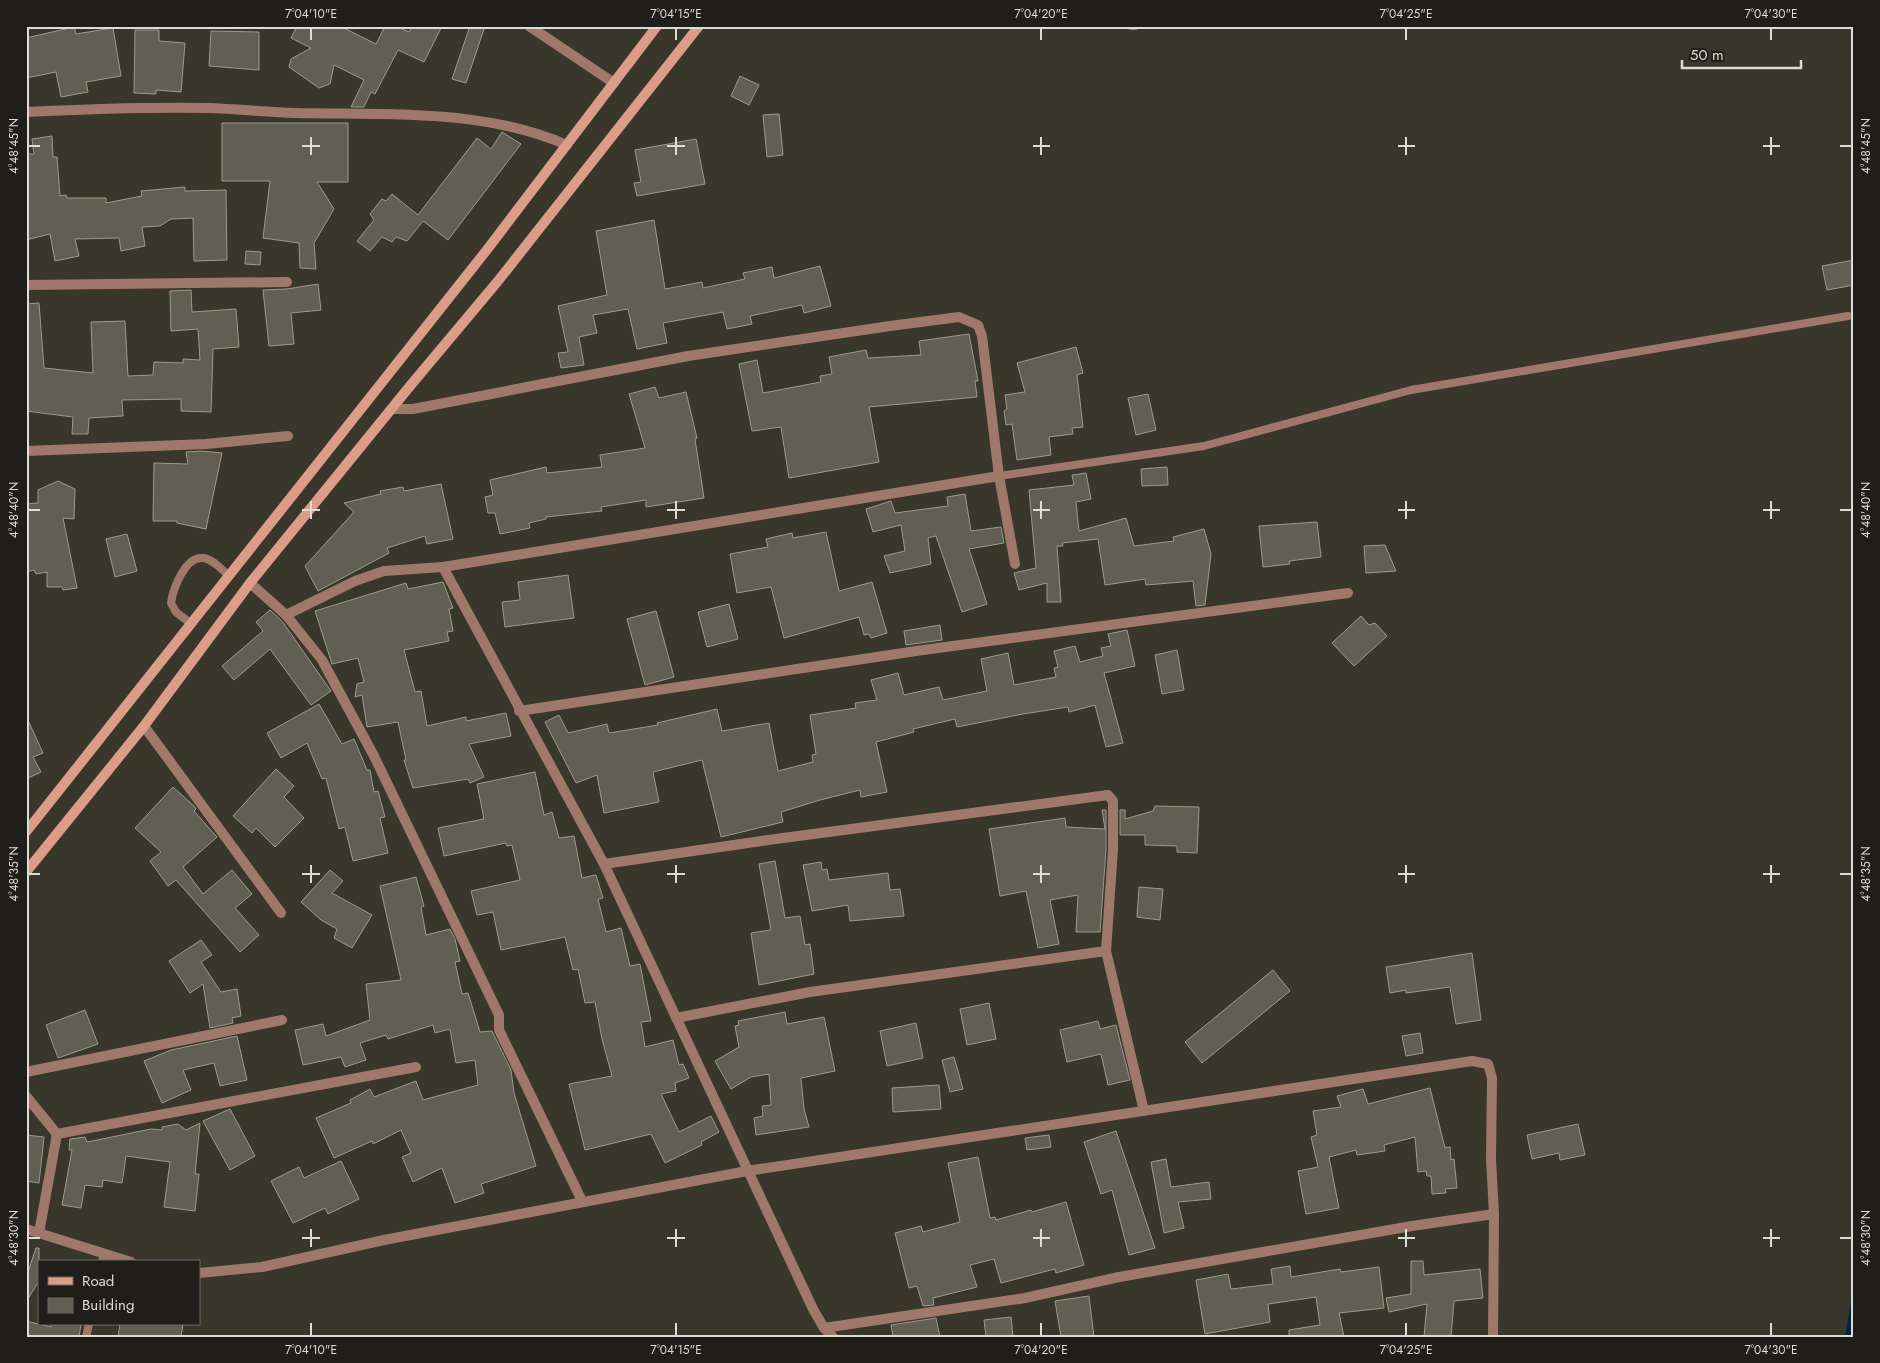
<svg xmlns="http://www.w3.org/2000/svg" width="1880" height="1363" viewBox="0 0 1880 1363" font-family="Jost,sans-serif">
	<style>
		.water { fill: #0d203c }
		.building { fill: #615e53; stroke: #9d9a8e }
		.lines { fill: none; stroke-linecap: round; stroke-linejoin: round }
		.service { stroke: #9f786b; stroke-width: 8 }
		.minor { stroke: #9f786b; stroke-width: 10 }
		.secondary { stroke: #db9c88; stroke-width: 10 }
		.ticks { fill: none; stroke: #dedcd6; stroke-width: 2 }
		.neatline { fill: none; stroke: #dedcd6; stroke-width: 2 }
		.ticks-label { font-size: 12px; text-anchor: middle; fill: #dedcd6 }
	</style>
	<rect width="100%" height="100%" fill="#39362c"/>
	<polygon class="water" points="1854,1282 1854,1337 1845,1337"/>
	<g class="building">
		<polygon points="297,26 340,26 376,44 385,26 396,26 409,32 412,26 442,26 424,62 398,50 375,94 371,92 364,107 351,107 364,80 334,65 330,84 319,88 289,67 291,59 311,48 291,38"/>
		<polygon points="470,26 485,26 466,83 452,79"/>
		<polygon points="74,27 76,34 113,28 121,76 86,82 88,92 61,97 56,72 26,78 26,38"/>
		<polygon points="135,30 159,30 159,41 185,43 181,92 156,90 156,94 134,93"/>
		<polygon points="211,31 259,32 259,70 209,66"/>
		<polygon points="740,76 759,85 749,105 731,96"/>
		<polygon points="779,114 783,155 767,157 763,115"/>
		<polygon points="222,123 348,123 348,182 317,182 334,209 314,243 316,269 300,268 299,243 263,238 270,181 222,181"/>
		<polygon points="502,132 521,144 448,240 423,221 407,241 396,237 392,242 382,237 370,251 357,241 374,220 370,214 382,199 386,201 392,194 418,215 477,138 491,149"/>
		<polygon points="52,136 53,157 57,157 60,196 66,195 67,198 106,198 106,203 142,196 141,191 185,187 185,191 226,190 227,260 194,261 193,218 171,219 160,226 142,227 145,246 121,251 119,238 75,239 79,256 55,261 50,234 26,240 26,154 34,154 32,139"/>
		<polygon points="696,139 705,184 637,196 634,183 641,182 635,150"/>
		<polygon points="654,220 665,289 702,282 703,288 745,279 743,273 772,267 774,278 820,266 831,306 804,313 802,305 750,316 752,324 727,329 723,312 663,323 667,343 637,349 628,309 593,315 597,333 579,337 584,365 561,368 558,353 568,352 558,306 607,295 596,231"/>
		<polygon points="246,251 261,252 260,265 245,264"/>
		<polygon points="1854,260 1854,285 1827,290 1822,266"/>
		<polygon points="318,284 321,310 291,313 294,344 269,346 263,290 287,289"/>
		<polygon points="191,290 192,312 236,309 239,347 213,349 211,412 181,411 181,399 122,400 123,416 89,418 88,434 72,434 73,417 26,411 26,304 39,303 44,368 93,373 91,322 125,321 128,376 153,375 154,362 183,363 183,359 200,360 198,329 171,331 170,291"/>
		<polygon points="969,334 978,381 975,381 977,397 869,407 879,462 789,478 781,427 752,431 739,364 757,360 763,393 821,382 820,376 832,374 829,357 866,350 868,358 921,355 919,341"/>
		<polygon points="1076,347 1083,373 1077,375 1083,427 1072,428 1073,434 1049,437 1051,455 1017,460 1012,424 1006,425 1004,411 1007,409 1005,395 1025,392 1017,363"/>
		<polygon points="655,387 659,398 686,392 697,438 695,439 704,498 646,507 646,500 601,507 602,511 546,517 546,519 529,523 530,528 500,534 495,513 488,513 485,497 493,495 490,480 546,467 547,473 602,467 600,455 645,448 629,394"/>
		<polygon points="1148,394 1156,430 1136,435 1128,398"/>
		<polygon points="201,451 222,453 206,529 177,523 177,521 153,521 154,463 188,464 186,452"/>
		<polygon points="1167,467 1168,485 1142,486 1141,469"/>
		<polygon points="1086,473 1091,499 1076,502 1079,531 1126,518 1134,546 1174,541 1173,537 1204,529 1211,554 1205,605 1196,606 1193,581 1146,585 1145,579 1105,585 1098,539 1062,543 1063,546 1057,546 1061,602 1047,602 1047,583 1019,590 1014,573 1036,568 1029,490 1074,485 1072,475"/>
		<polygon points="58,481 75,489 74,519 63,518 77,588 63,590 62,587 47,587 47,572 36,574 34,570 26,572 26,504 38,503 38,490"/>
		<polygon points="441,484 453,539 427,544 425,536 387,548 389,553 318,591 305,566 354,512 344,503 381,494 380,491 403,487 404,491"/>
		<polygon points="965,494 971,531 1001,527 1004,543 969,549 987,604 962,612 936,536 928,538 931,564 890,573 884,556 905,551 901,525 873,532 866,509 891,501 895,513 948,506 947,497"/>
		<polygon points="1317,522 1321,557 1289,561 1290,564 1263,567 1259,526"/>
		<polygon points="826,532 839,591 872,582 887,633 871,638 869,634 864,635 859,617 784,638 771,587 737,593 730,554 768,547 766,539 792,533 793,538"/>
		<polygon points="127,534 137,571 115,577 106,539"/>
		<polygon points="1385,545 1396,571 1366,573 1364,546"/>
		<polygon points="568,575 574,618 505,627 502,602 520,600 518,582"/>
		<polygon points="443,582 453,608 449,609 453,631 447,632 449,641 404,650 415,692 421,691 427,726 466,717 466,721 506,713 511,736 469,744 484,777 470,783 468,779 413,788 404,760 406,760 398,722 367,727 362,695 355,697 357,684 364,682 358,658 332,664 315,611 406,583 408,589"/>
		<polygon points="729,604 738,639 707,647 698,612"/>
		<polygon points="270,610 282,621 331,691 311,705 270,649 234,680 222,666 263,631 256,622"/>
		<polygon points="656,611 674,677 645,685 627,619"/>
		<polygon points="1361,616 1369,625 1375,623 1387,636 1354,666 1332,643"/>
		<polygon points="940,625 942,640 906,645 904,631"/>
		<polygon points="1127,630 1135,666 1104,673 1123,743 1106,747 1095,705 1069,712 1068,707 1023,714 957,727 955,719 913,729 914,732 876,742 887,792 861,797 860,790 820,800 781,812 783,822 721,837 702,760 653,772 659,802 604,813 597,775 576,783 545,722 559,715 568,733 607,724 609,733 658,725 657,723 717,709 722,731 769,723 778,771 813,762 812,755 816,754 810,715 856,708 855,703 877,700 871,680 898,673 904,695 939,687 943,700 987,691 981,659 1008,653 1014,685 1056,677 1054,668 1058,667 1054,651 1075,646 1080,662 1103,656 1101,648 1111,646 1108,634"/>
		<polygon points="1177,650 1184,690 1162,694 1155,655"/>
		<polygon points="319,704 342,744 354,739 367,770 370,770 374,792 378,791 385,817 380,818 388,853 353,861 345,827 339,829 326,778 322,779 307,743 281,758 267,733"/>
		<polygon points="26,716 43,753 33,757 41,772 26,779"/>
		<polygon points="276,769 294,786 284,797 304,818 275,847 256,828 252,833 233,816"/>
		<polygon points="535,772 544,815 552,812 559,838 574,836 582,878 596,875 603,898 598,899 606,932 621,928 630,966 640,964 651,1021 641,1022 645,1047 673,1040 679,1065 683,1064 689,1078 675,1083 676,1091 661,1094 679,1132 711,1116 719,1132 701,1142 702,1145 665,1163 651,1134 585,1150 569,1084 612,1076 602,1039 595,1002 585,1003 578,969 573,970 565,937 501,950 493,912 477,915 471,891 520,880 512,845 507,846 506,843 444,856 438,828 484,819 477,784"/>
		<polygon points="173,787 194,806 196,809 194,811 217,837 183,867 203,894 232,870 252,894 235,908 259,935 240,952 176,880 168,886 150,861 161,852 135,828"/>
		<polygon points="1155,806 1199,807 1197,853 1177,852 1177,846 1145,845 1145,835 1120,835 1120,810 1125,810 1125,819 1153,811"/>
		<polygon points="1102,810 1106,810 1106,849 1100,932 1076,932 1078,895 1050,900 1059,944 1038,948 1026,891 1000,896 989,829 1065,818 1066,827 1105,829"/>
		<polygon points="775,861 785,918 800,916 805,945 810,944 814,974 759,985 751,933 771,930 759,864"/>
		<polygon points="821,862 822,870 827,869 829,880 888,873 890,890 900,889 904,916 850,921 848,905 812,911 803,865"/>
		<polygon points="330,870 343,881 332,893 372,915 352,948 334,938 337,929 321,920 301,902"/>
		<polygon points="416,877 424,906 421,907 426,935 450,929 455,939 460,961 455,962 462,994 468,993 480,1032 492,1031 511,1070 514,1093 536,1166 481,1184 484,1193 455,1203 442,1168 413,1182 402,1157 411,1153 401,1130 373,1144 372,1141 334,1158 316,1118 351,1103 350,1100 370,1089 374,1097 416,1081 423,1100 478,1085 475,1060 456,1063 450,1029 435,1033 433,1025 388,1039 386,1035 360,1043 366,1060 345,1067 341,1057 303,1065 295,1030 323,1024 326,1036 370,1020 366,984 401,980 380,886"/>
		<polygon points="1139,887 1163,889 1160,920 1137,917"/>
		<polygon points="201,940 212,955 201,962 221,992 237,989 241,1016 232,1018 233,1023 210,1028 203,984 190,993 169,961"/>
		<polygon points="1472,953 1481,1020 1456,1024 1450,987 1406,993 1406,990 1390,993 1386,967"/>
		<polygon points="1273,970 1290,991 1202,1063 1185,1042"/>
		<polygon points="989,1003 996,1039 967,1045 960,1009"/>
		<polygon points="85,1010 98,1044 58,1058 46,1025"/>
		<polygon points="785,1012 787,1024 824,1017 835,1071 801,1078 804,1109 809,1127 756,1135 754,1118 763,1116 762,1106 771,1105 769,1074 751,1077 731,1089 715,1061 739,1047 735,1026 739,1025 738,1021"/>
		<polygon points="1098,1021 1100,1029 1116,1025 1130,1080 1108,1085 1101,1054 1067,1062 1060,1030"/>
		<polygon points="916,1023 923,1058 887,1066 880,1031"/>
		<polygon points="1420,1033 1423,1053 1406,1056 1402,1036"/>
		<polygon points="237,1036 247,1080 220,1086 214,1063 183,1070 191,1090 162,1103 144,1061 171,1050"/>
		<polygon points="954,1057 963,1089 950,1092 942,1060"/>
		<polygon points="939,1085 941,1109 893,1112 892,1088"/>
		<polygon points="1430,1088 1445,1148 1450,1147 1451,1160 1454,1159 1457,1188 1445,1189 1446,1193 1432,1194 1431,1176 1427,1176 1426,1171 1418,1172 1415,1137 1384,1145 1385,1151 1357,1155 1356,1150 1329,1157 1339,1208 1306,1214 1298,1171 1318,1167 1311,1137 1317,1135 1313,1111 1341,1107 1337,1096 1363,1089 1368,1104"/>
		<polygon points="230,1109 255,1156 230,1170 203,1121"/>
		<polygon points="200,1123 195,1174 199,1174 195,1211 164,1207 170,1162 126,1156 122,1183 103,1180 102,1187 85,1185 81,1208 62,1205 72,1150 69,1150 70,1139 85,1137 87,1142 151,1129 162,1130 162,1127 178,1124 186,1130"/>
		<polygon points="1578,1124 1585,1155 1560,1160 1559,1153 1532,1159 1527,1135"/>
		<polygon points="1116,1131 1155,1248 1129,1255 1112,1190 1101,1194 1084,1142"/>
		<polygon points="26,1135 44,1137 39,1183 26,1181"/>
		<polygon points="1049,1135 1051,1147 1027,1150 1025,1138"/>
		<polygon points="978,1157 990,1218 995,1217 996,1220 1031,1210 1032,1212 1066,1202 1084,1265 1056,1273 1055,1269 1001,1283 994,1259 970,1265 977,1287 933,1298 934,1305 923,1306 917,1286 909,1288 895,1233 921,1226 923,1232 960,1222 948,1163"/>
		<polygon points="1166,1159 1171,1187 1209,1182 1211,1199 1178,1202 1184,1228 1164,1233 1151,1162"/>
		<polygon points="341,1161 359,1199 328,1214 325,1208 293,1223 271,1181 299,1167 304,1178"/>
		<polygon points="36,1248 39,1248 39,1281 26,1302 26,1278"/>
		<polygon points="1411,1261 1423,1261 1424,1275 1480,1269 1483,1298 1454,1301 1451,1337 1424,1337 1427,1304 1389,1312 1386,1298 1411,1294"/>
		<polygon points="1290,1266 1291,1277 1340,1269 1341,1272 1379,1267 1384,1308 1339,1313 1344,1337 1289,1337 1289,1330 1320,1325 1316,1297 1268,1304 1270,1322 1205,1334 1196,1280 1228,1274 1231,1289 1273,1284 1271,1269"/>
		<polygon points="1089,1296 1094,1337 1061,1337 1055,1301"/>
		<polygon points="1011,1317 1013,1337 986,1337 984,1320"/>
		<polygon points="936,1318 940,1337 893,1337 891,1325"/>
		<polygon points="26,1321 51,1327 52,1324 81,1324 79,1337 26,1337"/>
		<polygon points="120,1324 183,1324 181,1337 118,1337"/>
	</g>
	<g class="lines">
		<g class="service">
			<polyline points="1131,26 1135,26"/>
			<polyline points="999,476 1204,446 1411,390 1848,316"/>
			<path d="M 190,623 L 176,612 L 171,603 C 173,589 185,556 203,558 C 213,559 221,569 228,575"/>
			<polyline points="102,1262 104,1254"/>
			<polyline points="86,1337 89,1324"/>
		</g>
		<g class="minor">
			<polyline points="529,26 614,83"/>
			<path d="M 26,112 C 87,109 147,107 208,108 C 237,109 266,112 295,113 C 386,115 481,108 567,145"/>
			<polyline points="26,285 287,282"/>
			<polyline points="392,409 413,409 688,356 890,326 959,317 978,325 982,336 999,476 1015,564"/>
			<polyline points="26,451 206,444 288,436"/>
			<polyline points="443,567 604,864 813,1309 824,1328 833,1337"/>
			<polyline points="250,583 286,615 322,660 374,756 499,1015 499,1030 582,1201"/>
			<polyline points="286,615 355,581 384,571 443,567 999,476"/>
			<polyline points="519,711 923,650 1348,593"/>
			<polyline points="144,726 281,913"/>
			<polyline points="604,864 768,840 1108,795 1113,801 1113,849 1106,951 1144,1111"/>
			<polyline points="676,1018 810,992 1106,951"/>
			<polyline points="26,1072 282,1020"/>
			<polyline points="26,1096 57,1134"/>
			<polyline points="26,1229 131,1262"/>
			<polyline points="39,1233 57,1134 416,1067"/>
			<polyline points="199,1273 262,1267 384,1240 747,1171 1472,1061 1488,1064 1492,1078 1491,1159 1494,1214 1493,1337"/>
			<polyline points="824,1328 1025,1298 1119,1277 1412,1226 1494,1214"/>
		</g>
		<g class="secondary">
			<polyline points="26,832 486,251 657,26"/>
			<polyline points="26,872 144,726 250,583 410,386 498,281 699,26"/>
		</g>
	</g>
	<path class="ticks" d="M 311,28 L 311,40M 676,28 L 676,40M 1041,28 L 1041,40M 1406,28 L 1406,40M 1771,28 L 1771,40M 311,137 L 311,155M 676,137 L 676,155M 1041,137 L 1041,155M 1406,137 L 1406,155M 1771,137 L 1771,155M 28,146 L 40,146M 302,146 L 320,146M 667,146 L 685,146M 1033,146 L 1050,146M 1398,146 L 1415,146M 1763,146 L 1780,146M 1840,146 L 1852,146M 311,501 L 311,519M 676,501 L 676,519M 1041,501 L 1041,519M 1406,501 L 1406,519M 1771,501 L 1771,519M 28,510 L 40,510M 302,510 L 320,510M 667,510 L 685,510M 1033,510 L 1050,510M 1398,510 L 1415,510M 1763,510 L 1780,510M 1840,510 L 1852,510M 311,865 L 311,883M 676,865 L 676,883M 1041,865 L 1041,883M 1406,865 L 1406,883M 1771,865 L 1771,883M 28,874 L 40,874M 302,874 L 320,874M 667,874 L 685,874M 1033,874 L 1050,874M 1398,874 L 1415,874M 1763,874 L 1780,874M 1840,874 L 1852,874M 311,1229 L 311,1247M 676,1229 L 676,1247M 1041,1229 L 1041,1247M 1406,1229 L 1406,1247M 1771,1229 L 1771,1247M 28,1238 L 40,1238M 302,1238 L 320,1238M 667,1238 L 685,1238M 1033,1238 L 1050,1238M 1398,1238 L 1415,1238M 1763,1238 L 1780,1238M 1840,1238 L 1852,1238M 311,1323 L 311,1336M 676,1323 L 676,1336M 1041,1323 L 1041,1336M 1406,1323 L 1406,1336M 1771,1323 L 1771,1336"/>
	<rect width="1880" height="1363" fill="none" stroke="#1f1e19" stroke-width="55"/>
	<rect x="38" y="1260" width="162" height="65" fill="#1f1e19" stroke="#6b6a65"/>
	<rect x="48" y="1277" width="25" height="8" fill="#db9c88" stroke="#6b6a65"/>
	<text x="82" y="1286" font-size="15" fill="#dedcd6">Road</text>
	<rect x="48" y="1298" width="25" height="15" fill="#615e53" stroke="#6b6a65"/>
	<text x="82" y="1310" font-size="15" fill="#dedcd6">Building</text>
	<path d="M1682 60v8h119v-8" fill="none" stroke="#dedcd6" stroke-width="2.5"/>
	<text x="1690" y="60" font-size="15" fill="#dedcd6" stroke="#1f1e19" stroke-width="4" paint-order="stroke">50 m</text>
	<rect x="28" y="28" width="1824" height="1308" class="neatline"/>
	<g class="ticks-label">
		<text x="311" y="18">7°04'10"E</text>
		<text x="676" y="18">7°04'15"E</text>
		<text x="1041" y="18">7°04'20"E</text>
		<text x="1406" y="18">7°04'25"E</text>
		<text x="1771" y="18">7°04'30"E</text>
		<text transform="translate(14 146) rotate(-90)" y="4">4°48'45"N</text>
		<text transform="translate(1866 146) rotate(-90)" y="4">4°48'45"N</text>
		<text transform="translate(14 510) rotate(-90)" y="4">4°48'40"N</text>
		<text transform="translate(1866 510) rotate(-90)" y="4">4°48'40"N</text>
		<text transform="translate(14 874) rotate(-90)" y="4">4°48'35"N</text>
		<text transform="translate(1866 874) rotate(-90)" y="4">4°48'35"N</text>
		<text transform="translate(14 1238) rotate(-90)" y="4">4°48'30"N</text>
		<text transform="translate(1866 1238) rotate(-90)" y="4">4°48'30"N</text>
		<text x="311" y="1354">7°04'10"E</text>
		<text x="676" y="1354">7°04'15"E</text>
		<text x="1041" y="1354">7°04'20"E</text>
		<text x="1406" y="1354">7°04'25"E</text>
		<text x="1771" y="1354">7°04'30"E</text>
	</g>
</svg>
